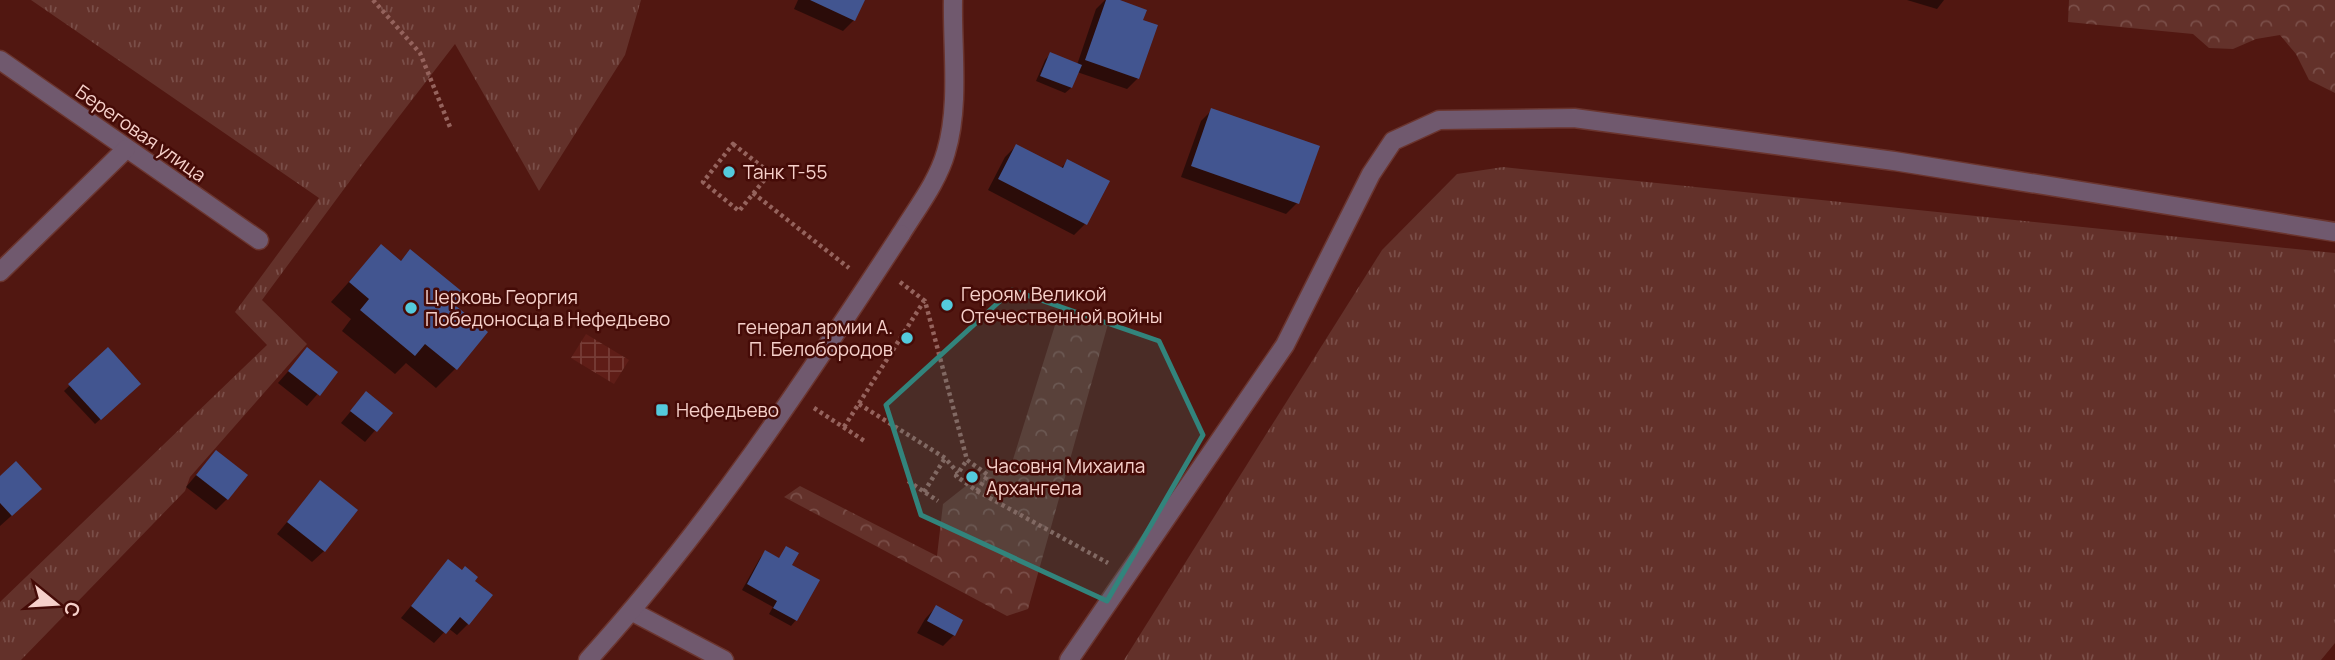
<svg xmlns="http://www.w3.org/2000/svg" width="2335" height="660" viewBox="0 0 2335 660" font-family="Manrope,sans-serif">
	<style>
		.industrial { fill: url(#industrial-grid) }
		.grass { fill: url(#grass-tufts) }
		.forest { fill: url(#forest-crowns) }
		.shadow { fill: #0007 }
		.building { fill: #425590 }
		.lines { fill: none; stroke-linecap: round; stroke-linejoin: round }
		.minor-casing { stroke: #6b352f; stroke-width: 21 }
		.tertiary-casing { stroke: #6b352f; stroke-width: 21 }
		.path { stroke: #95635d; stroke-width: 4.5; stroke-dasharray: 3.5 3.5; stroke-linecap: butt }
		.minor { stroke: #70596e; stroke-width: 18 }
		.tertiary { stroke: #70596e; stroke-width: 18 }
		.marked { fill: #32847c; fill-opacity: 0.2; stroke: #32847c; stroke-width: 5; stroke-linejoin: round }
		.poi-dot { fill: #54cadc; stroke: #450b07; stroke-width: 2.5 }
		.labels { text-anchor: middle; dominant-baseline: central; stroke-width: 5; stroke-linejoin: round; paint-order: stroke }
		.street-label { font-size: 19px; fill: #f6d0ca; stroke: #450b07 }
		.poi-label { font-size: 19px; fill: #f6d0ca; stroke: #450b07; text-anchor: start }
	</style>
	<defs>
		<pattern id="industrial-grid" width="8" height="8" patternUnits="userSpaceOnUse" patternTransform="scale(1.75)"><rect width="8" height="8" fill="#5f1d17"/><path d="M0 4h8M4 0v8" fill="none" stroke="#773d37"/></pattern>
		<pattern id="grass-tufts" width="24" height="20" patternUnits="userSpaceOnUse" patternTransform="scale(1.75)"><rect width="24" height="20" fill="#63312a"/><path d="M3 7l-1-3M5 7V3M7 7l1-3M15 17l-1-3M17 17v-4M19 17l1-3" fill="none" stroke="#7a4e48"/></pattern>
		<pattern id="forest-crowns" width="20" height="18" patternUnits="userSpaceOnUse" patternTransform="scale(1.75)"><rect width="20" height="18" fill="#63312a"/><path d="M2 6a3 3 0 1 1 6 0M12 15a3 3 0 1 1 6 0" fill="none" stroke="#7a4e48"/></pattern>
	</defs>
	<rect width="100%" height="100%" fill="#511711"/>
	<polygon class="industrial" points="586,334 629,360 614,384 571,358"/>
	<g class="grass">
		<polygon points="31,0 641,0 625,55 539,191 455,44 361,166 262,300 307,344 190,477 185,491 21,660 0,660 0,602 267,345 235,312 319,198"/>
		<polygon points="1503,167 2335,253 2335,643 2321,660 1124,660 1382,250 1457,174"/>
	</g>
	<g class="forest">
		<polygon points="2069,0 2335,0 2335,93 2309,80 2296,54 2280,35 2256,39 2233,49 2209,48 2193,34 2068,22"/>
		<polygon points="1061,306 1108,324 1028,609 1007,616 784,497 800,486 937,556 943,504 995,463 1010,469"/>
	</g>
	<g class="shadow">
		<polygon points="798,0 863,0 854,20 843,31 794,9"/>
		<polygon points="1105,0 1114,0 1140,21 1138,78 1127,89 1077,72 1071,88 1065,93 1036,81 1045,60 1050,54 1077,65 1096,9"/>
		<polygon points="1907,0 1944,0 1937,9"/>
		<polygon points="1212,110 1297,203 1286,214 1181,177 1201,121"/>
		<polygon points="1016,146 1060,169 1068,161 1107,181 1085,224 1074,235 988,190 1005,157"/>
		<polygon points="381,246 400,262 410,251 454,306 485,332 455,369 436,388 406,363 395,374 342,331 351,319 331,302"/>
		<polygon points="107,350 139,384 95,424 64,391"/>
		<polygon points="307,350 336,373 307,406 278,383"/>
		<polygon points="366,393 390,413 365,442 341,423"/>
		<polygon points="216,452 227,499 216,510 186,487"/>
		<polygon points="0,478 29,500 0,526"/>
		<polygon points="320,483 324,551 312,562 277,534"/>
		<polygon points="786,549 790,566 817,581 796,620 791,626 769,614 773,607 742,590 760,558 765,553 778,560"/>
		<polygon points="448,561 473,581 468,624 457,635 448,628 434,643 401,618"/>
		<polygon points="936,607 954,635 943,646 917,633 925,619"/>
	</g>
	<g class="building">
		<polygon points="810,0 865,0 855,21"/>
		<polygon points="1106,0 1120,0 1147,10 1143,20 1158,25 1139,79 1085,60"/>
		<polygon points="1050,52 1082,65 1072,88 1040,76"/>
		<polygon points="1211,108 1320,146 1299,204 1191,166"/>
		<polygon points="1016,144 1063,168 1067,159 1110,181 1087,225 998,179"/>
		<polygon points="381,244 401,261 410,249 465,294 456,306 488,332 457,370 425,344 415,356 360,310 369,299 349,282"/>
		<polygon points="108,347 141,384 101,420 68,384"/>
		<polygon points="307,347 338,372 320,396 288,371"/>
		<polygon points="366,391 393,413 377,432 350,411"/>
		<polygon points="216,450 248,475 228,500 196,475"/>
		<polygon points="16,461 42,489 12,516 0,503 0,476"/>
		<polygon points="320,480 358,510 325,552 287,522"/>
		<polygon points="786,546 799,553 792,565 820,580 797,621 773,608 777,601 747,584 765,550 779,558"/>
		<polygon points="448,559 462,570 465,566 478,577 475,581 493,595 469,625 460,617 446,634 411,606"/>
		<polygon points="936,605 963,620 955,636 927,621"/>
	</g>
	<g class="lines">
		<defs>
			<g id="minor">
				<polyline points="0,60 259,240"/>
				<path d="M 901,234 C 917,208 938,181 946,152 C 960,106 952,48 953,0"/>
				<polyline points="0,272 126,149"/>
				<polyline points="631,611 724,660"/>
				<polyline points="1069,660 1285,345 1371,174 1393,141 1439,120 1574,118 1894,161 2335,232"/>
			</g>
			<path id="tertiary" d="M 588,660 C 707,529 805,381 901,234"/>
		</defs>
		<use href="#minor" class="minor-casing"/>
		<use href="#tertiary" class="tertiary-casing"/>
		<g class="path">
			<polyline points="373,0 420,53 450,127"/>
			<polygon points="733,144 770,173 739,211 703,182"/>
			<polyline points="753,193 849,268"/>
			<polyline points="900,282 925,301 967,460"/>
			<polyline points="859,404 945,458 958,473"/>
			<polyline points="814,408 866,442"/>
			<polyline points="844,427 924,301"/>
			<polygon points="967,460 988,475 977,491 956,476"/>
			<polyline points="908,481 938,501"/>
			<polyline points="977,491 1108,563"/>
			<polyline points="924,492 945,458"/>
		</g>
		<use href="#minor" class="minor"/>
		<use href="#tertiary" class="tertiary"/>
	</g>
	<path class="marked" d="M 1012,290 L 1159,341 L 1203,435 L 1107,601 L 921,515 L 886,405 Z"/>
	<g class="poi-dot">
		<circle cx="729" cy="172" r="7"/>
		<circle cx="947" cy="305" r="7"/>
		<circle cx="411" cy="308" r="7"/>
		<circle cx="907" cy="338" r="7"/>
		<rect x="655" y="403" width="14" height="14" rx="3.5"/>
		<circle cx="972" cy="477" r="7"/>
	</g>
	<g class="labels">
		<g class="street-label">
			<text transform="translate(141 133) rotate(35)">Береговая улица</text>
		</g>
		<g class="poi-label">
			<text x="743" y="172">Танк Т-55</text>
			<text x="961" y="294">Героям Великой<tspan x="961" dy="22">Отечественной войны</tspan></text>
			<text x="425" y="297">Церковь Георгия<tspan x="425" dy="22">Победоносца в Нефедьево</tspan></text>
			<text x="893" y="327" text-anchor="end">генерал армии А.<tspan x="893" dy="22">П. Белобородов</tspan></text>
			<text x="676" y="410">Нефедьево</text>
			<text x="986" y="466">Часовня Михаила<tspan x="986" dy="22">Архангела</tspan></text>
		</g>
	</g>
	<g transform="translate(56 604) rotate(108)" stroke="#450b07" stroke-width="5" paint-order="stroke">
	<path d="M0-5L12 26L0 18L-12 26Z" fill="#f6d0ca"/>
	<text y="-10" font-size="19" font-weight="bold" text-anchor="middle" fill="#f6d0ca">С</text>
	</g>
</svg>
